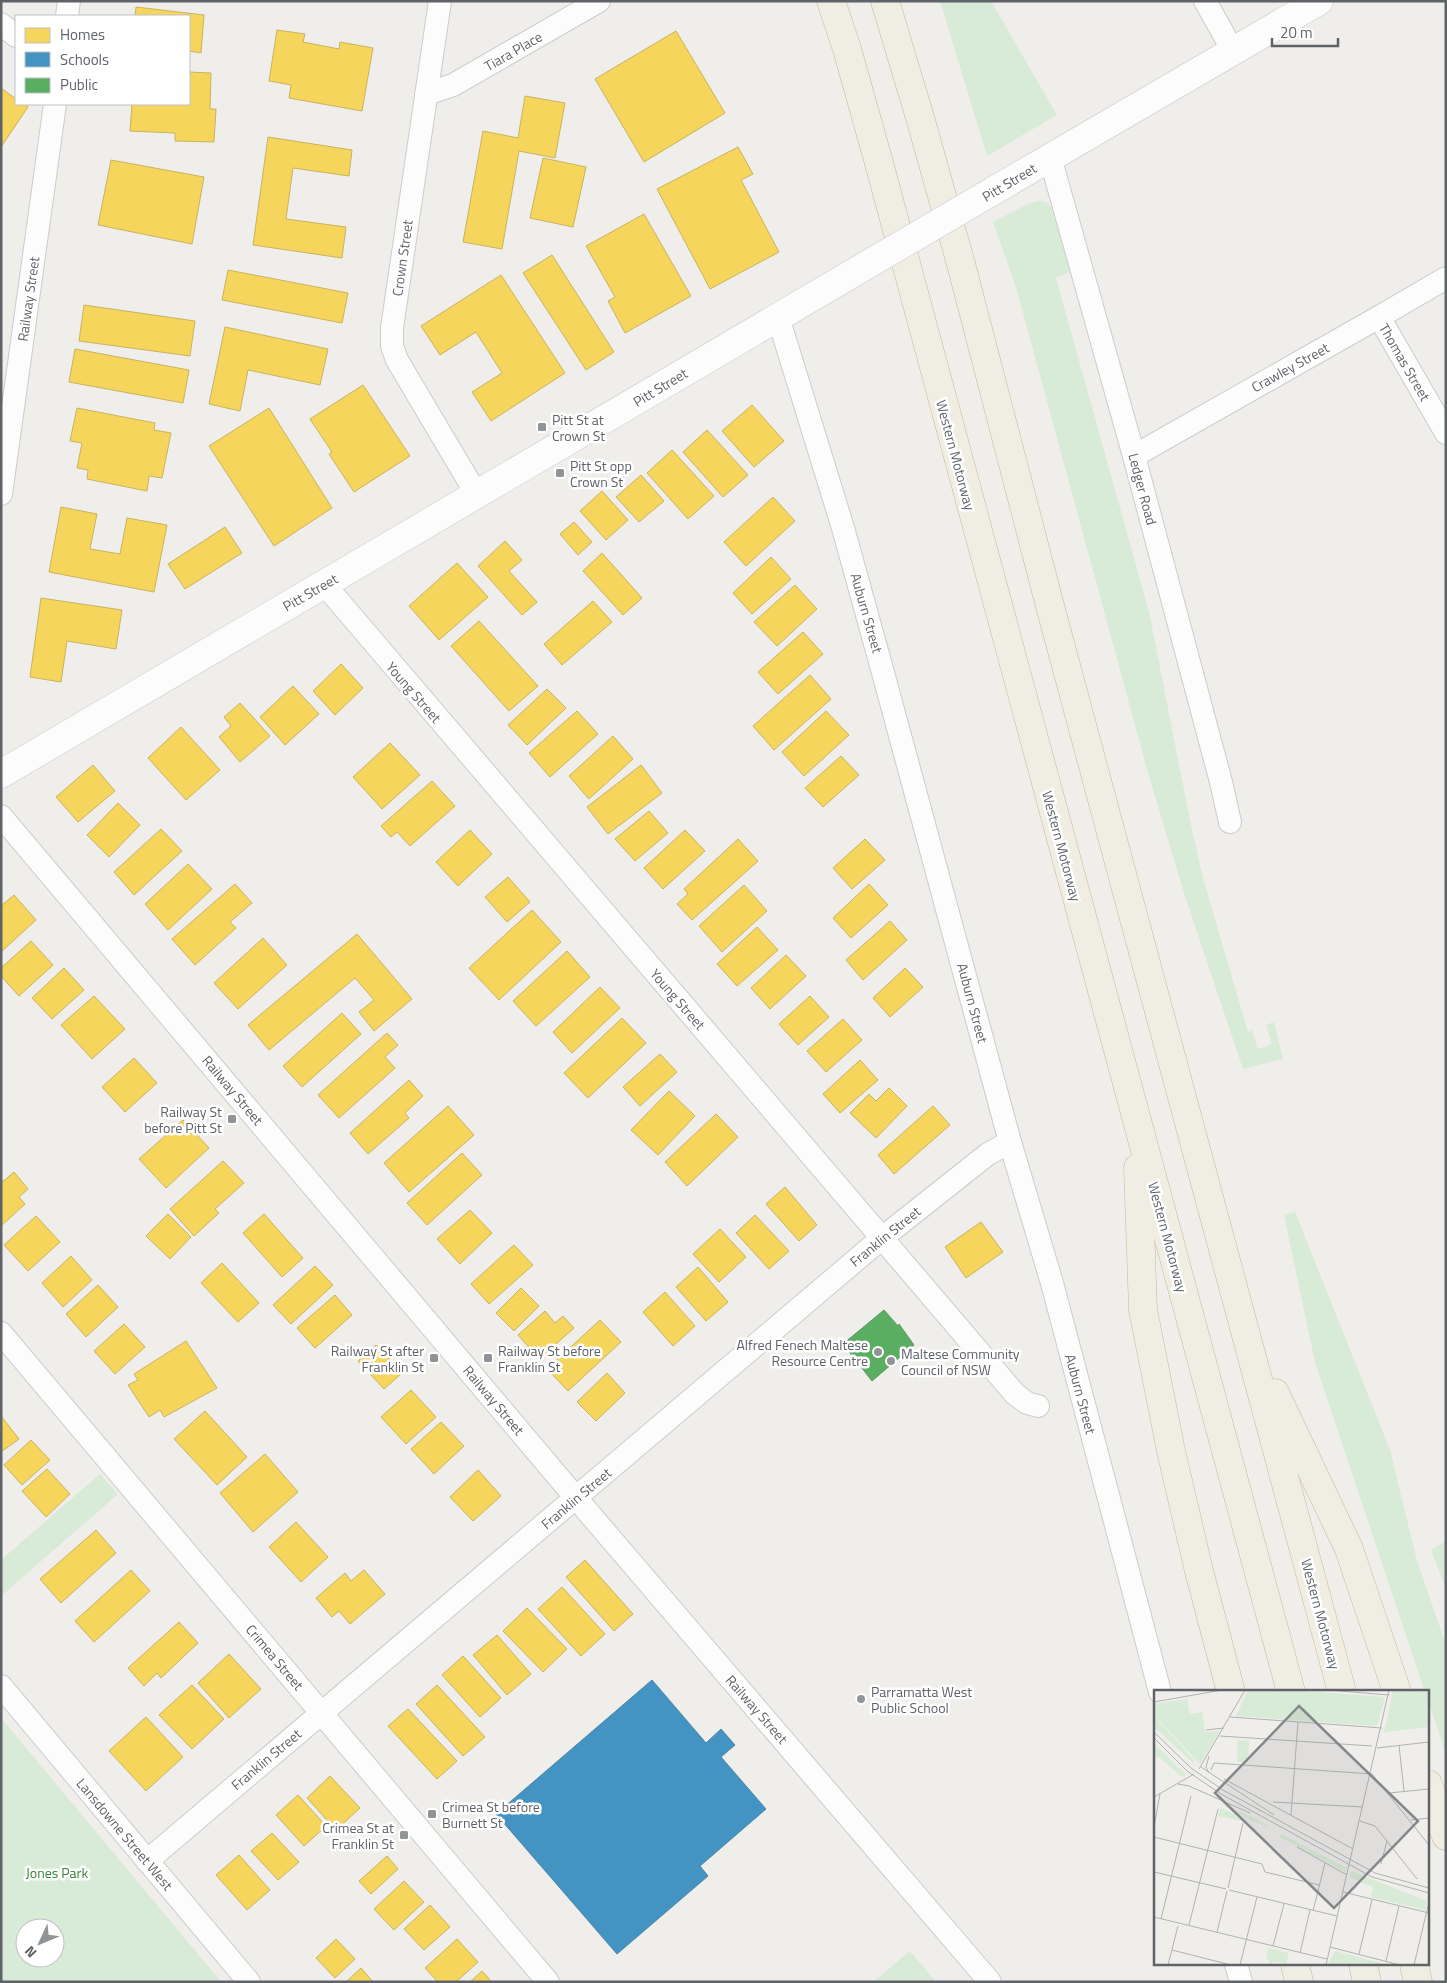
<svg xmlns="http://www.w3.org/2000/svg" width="1447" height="1983" viewBox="0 0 1447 1983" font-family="'Titillium Web',sans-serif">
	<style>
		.green { fill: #d8ebd6; fill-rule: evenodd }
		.homes { fill: #f6d55c; stroke: #c9b360 }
		.schools { fill: #4393c3; stroke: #4b85a8 }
		.public { fill: #5aae61; stroke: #5c9863 }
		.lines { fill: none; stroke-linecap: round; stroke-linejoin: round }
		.street-casing { stroke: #cbcccc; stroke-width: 24 }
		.secondary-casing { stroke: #cacacb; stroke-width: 29 }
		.highway-casing { stroke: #c8b996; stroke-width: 29 }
		.street { stroke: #fdfcfc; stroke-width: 22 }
		.secondary { stroke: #fdfcfc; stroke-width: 28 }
		.highway { stroke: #f0ede3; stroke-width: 28 }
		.secondary-bridge-casing { stroke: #cacacb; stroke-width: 29; stroke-linecap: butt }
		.secondary-bridge { stroke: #fdfcfc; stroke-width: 28 }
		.poi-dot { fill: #919496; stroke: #fff; stroke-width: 2 }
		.labels { text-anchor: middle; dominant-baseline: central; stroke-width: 5; stroke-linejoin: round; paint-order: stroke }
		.street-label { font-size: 14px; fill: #5f6368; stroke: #fff }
		.poi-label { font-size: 14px; fill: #5f6368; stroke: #fff; text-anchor: start }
		.park-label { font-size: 14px; fill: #348238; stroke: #fff }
		.inset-road { fill: none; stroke: #b1b2b2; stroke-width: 1 }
		.view { fill: #84888a; fill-opacity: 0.15; stroke: #84888a; stroke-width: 2.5 }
		.inset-edge { fill: none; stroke: #5f6368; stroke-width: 2.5 }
	</style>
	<rect width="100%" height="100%" fill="#efeeea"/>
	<g class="green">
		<polygon points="940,1 991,1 1057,115 987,156"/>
		<polygon points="1039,201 1046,202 1052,208 1070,272 1056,278 1149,612 1191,825 1203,878 1248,1032 1252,1030 1258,1049 1272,1044 1266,1025 1274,1022 1283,1059 1243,1069 1184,893 1148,773 1016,287 993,222 1030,203"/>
		<polygon points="1295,1212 1390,1450 1417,1561 1446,1645 1446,1753 1428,1701 1428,1692 1425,1692 1315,1362 1284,1215"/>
		<polygon points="100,1474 118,1494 1,1596 1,1560"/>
		<polygon points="1446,1541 1446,1589 1431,1550"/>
		<path d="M 1,1718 L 221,1982 L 1,1982 ZM 25,1928 L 55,1928 L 55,1958 L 25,1958 Z"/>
		<polygon points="910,1951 936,1982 873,1982"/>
	</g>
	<g class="homes">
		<polygon points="136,7 204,15 201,53 189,51 189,16 135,16"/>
		<polygon points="277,30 305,34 303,42 339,49 340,42 373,48 362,111 289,98 291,85 269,81"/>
		<polygon points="676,31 725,113 644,162 595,79"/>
		<polygon points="189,72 211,73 210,109 216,109 214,142 175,141 175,133 130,131 132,104 189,104"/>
		<polygon points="1,88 16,99 16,104 24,104 28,107 1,147"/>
		<polygon points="525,96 565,103 555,158 519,151 502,249 463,242 483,131 518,138"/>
		<polygon points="268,137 352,150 349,176 293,168 286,219 346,227 342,258 253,245"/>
		<polygon points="738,147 753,174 741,180 779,252 710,289 657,189"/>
		<polygon points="543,158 586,167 573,227 530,218"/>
		<polygon points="111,160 204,177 192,244 98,225"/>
		<polygon points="644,214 691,296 625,333 608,301 615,297 586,246"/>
		<polygon points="552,255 614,352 586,370 523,273"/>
		<polygon points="228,270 348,293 342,323 222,300"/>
		<polygon points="501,275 565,373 491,421 472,392 502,373 476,332 440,355 421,326"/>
		<polygon points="84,305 195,321 190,356 79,341"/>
		<polygon points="225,327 328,349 320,385 248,370 240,411 209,404"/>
		<polygon points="75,349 189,370 183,403 69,382"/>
		<polygon points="363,385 410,456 354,492 329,454 332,452 310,419"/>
		<polygon points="752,405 784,441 754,467 722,431"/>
		<polygon points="77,408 155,423 154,430 171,433 162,478 149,476 147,491 87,479 88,470 77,468 82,443 70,441"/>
		<polygon points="269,408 332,508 274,546 209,446"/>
		<polygon points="707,430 748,475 723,497 683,452"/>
		<polygon points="672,450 714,496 688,519 647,473"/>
		<polygon points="641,475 664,501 639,522 616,497"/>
		<polygon points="602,491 628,520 606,540 580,511"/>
		<polygon points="773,497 795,521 746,566 724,542"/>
		<polygon points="61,507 97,514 90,549 120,554 127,518 167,525 154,592 49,572"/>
		<polygon points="574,522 592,542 578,555 560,534"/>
		<polygon points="225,527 242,553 185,589 168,564"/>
		<polygon points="505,541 522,560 509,571 537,602 522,615 478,566"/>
		<polygon points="602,553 642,598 623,615 583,571"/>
		<polygon points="771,557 791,579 752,614 733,593"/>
		<polygon points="457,563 488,597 439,640 409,606"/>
		<polygon points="795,585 817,609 777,646 754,622"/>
		<polygon points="41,598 122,610 116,649 67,641 61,682 30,677"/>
		<polygon points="593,601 612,622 562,665 544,644"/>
		<polygon points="479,621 538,686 509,711 451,646"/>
		<polygon points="803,632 823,654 778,694 758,672"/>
		<polygon points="341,664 363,688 335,715 313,691"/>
		<polygon points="810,675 831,699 774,750 753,726"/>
		<polygon points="293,686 319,714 285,745 260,717"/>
		<polygon points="547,689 566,708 527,745 508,725"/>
		<polygon points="240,703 270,736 240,762 219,737 231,726 224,717"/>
		<polygon points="577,711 598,734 550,777 529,753"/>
		<polygon points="826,711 849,735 804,776 782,752"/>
		<polygon points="181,727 220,770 186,800 148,758"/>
		<polygon points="613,736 633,759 589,799 569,776"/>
		<polygon points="390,743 420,775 382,809 353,777"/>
		<polygon points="841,756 859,775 823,807 805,788"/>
		<polygon points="93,765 115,791 78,822 56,797"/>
		<polygon points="641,765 662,793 608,834 587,807"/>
		<polygon points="432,781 455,806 410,846 397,832 391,837 381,826"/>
		<polygon points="118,803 140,825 109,857 87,835"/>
		<polygon points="649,811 668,833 635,861 615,839"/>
		<polygon points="161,829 182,851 134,895 114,872"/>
		<polygon points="470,830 492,854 458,886 436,862"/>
		<polygon points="685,830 705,851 663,889 644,868"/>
		<polygon points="738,839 758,861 692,920 677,904 688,894 684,889"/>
		<polygon points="865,839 885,860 852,889 833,868"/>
		<polygon points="188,864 212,889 168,930 145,904"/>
		<polygon points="508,877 530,902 507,922 485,897"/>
		<polygon points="235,884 252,903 230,922 236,928 195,965 172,939"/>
		<polygon points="869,884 888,905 851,938 833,918"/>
		<polygon points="744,885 767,911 722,952 699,926"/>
		<polygon points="14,895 36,920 1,952 1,906"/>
		<polygon points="532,910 561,942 499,1000 469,968"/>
		<polygon points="890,921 907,940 863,980 846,960"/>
		<polygon points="757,927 778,950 737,986 717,964"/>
		<polygon points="357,934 412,999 374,1031 359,1012 374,1000 355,978 269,1050 248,1025"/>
		<polygon points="263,938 287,965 238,1009 214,983"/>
		<polygon points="31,941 53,965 19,996 1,976 1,968"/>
		<polygon points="567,951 590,977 536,1026 513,1001"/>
		<polygon points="786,955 806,976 770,1009 751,988"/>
		<polygon points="64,968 84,990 52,1019 32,998"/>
		<polygon points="905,968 923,987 890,1017 873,998"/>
		<polygon points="600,987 620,1008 572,1053 553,1032"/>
		<polygon points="94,996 125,1029 92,1059 61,1025"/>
		<polygon points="810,996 829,1017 798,1045 779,1024"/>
		<polygon points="342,1013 361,1034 302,1087 283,1066"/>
		<polygon points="622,1018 646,1043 588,1098 564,1073"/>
		<polygon points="843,1019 862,1040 826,1072 807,1051"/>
		<polygon points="387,1033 398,1045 385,1057 395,1068 339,1118 318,1095"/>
		<polygon points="660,1054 677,1072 640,1106 623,1087"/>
		<polygon points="134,1058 157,1083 125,1112 102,1087"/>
		<polygon points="860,1060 878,1080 840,1113 823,1094"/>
		<polygon points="409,1080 423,1096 405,1113 409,1118 368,1154 350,1133"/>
		<polygon points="889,1088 907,1106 876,1138 850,1113 869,1094 876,1101"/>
		<polygon points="669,1091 695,1116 658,1155 631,1130"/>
		<polygon points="448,1106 474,1135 409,1192 384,1163"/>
		<polygon points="933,1106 950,1125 894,1174 878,1155"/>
		<polygon points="716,1114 738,1137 687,1186 665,1162"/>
		<polygon points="183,1120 209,1148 166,1188 139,1159"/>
		<polygon points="462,1153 482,1175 427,1225 407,1203"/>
		<polygon points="223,1161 244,1183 215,1209 219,1213 194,1236 170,1209"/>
		<polygon points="14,1172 28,1189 19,1197 25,1204 1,1226 1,1183"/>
		<polygon points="785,1187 817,1225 799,1241 766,1204"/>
		<polygon points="470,1210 492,1233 460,1264 437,1239"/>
		<polygon points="168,1214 191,1237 170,1259 146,1236"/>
		<polygon points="264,1214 303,1258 282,1277 243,1233"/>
		<polygon points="755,1215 789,1251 769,1269 736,1233"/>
		<polygon points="36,1216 60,1242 28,1271 4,1245"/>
		<polygon points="981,1222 1003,1252 966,1278 945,1247"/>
		<polygon points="720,1229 746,1257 719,1282 693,1254"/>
		<polygon points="514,1245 533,1265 489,1304 471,1284"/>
		<polygon points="71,1256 92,1280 63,1307 42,1283"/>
		<polygon points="222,1263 259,1303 238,1322 201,1283"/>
		<polygon points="315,1266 333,1285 291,1324 273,1305"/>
		<polygon points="698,1267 728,1302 706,1321 676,1287"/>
		<polygon points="98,1285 118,1307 86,1337 66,1314"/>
		<polygon points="521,1288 539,1306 514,1331 496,1313"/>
		<polygon points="665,1292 695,1326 673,1346 643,1312"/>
		<polygon points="335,1295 352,1315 315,1348 297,1328"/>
		<polygon points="545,1311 555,1323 563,1316 574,1328 539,1359 518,1335"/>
		<polygon points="600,1320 621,1342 568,1391 547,1369"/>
		<polygon points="124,1324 145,1347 115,1374 94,1351"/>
		<polygon points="186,1341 217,1388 164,1417 160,1410 149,1417 128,1385 138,1380 134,1374"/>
		<polygon points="376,1345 402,1373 384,1389 358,1361"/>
		<polygon points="607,1373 625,1393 596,1421 577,1402"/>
		<polygon points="411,1390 436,1417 406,1444 381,1417"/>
		<polygon points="205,1411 247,1457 217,1485 174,1439"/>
		<polygon points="1,1416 19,1439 1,1452"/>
		<polygon points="441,1422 464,1446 434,1474 411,1449"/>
		<polygon points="31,1440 50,1460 22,1485 4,1465"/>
		<polygon points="265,1454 298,1492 253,1532 220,1493"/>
		<polygon points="47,1469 70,1494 46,1517 22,1491"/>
		<polygon points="478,1470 501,1496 473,1521 450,1497"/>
		<polygon points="296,1522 328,1557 301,1582 269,1547"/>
		<polygon points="96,1530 116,1553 61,1603 40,1579"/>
		<polygon points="585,1560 633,1614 614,1631 566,1577"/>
		<polygon points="131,1570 150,1591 94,1642 75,1621"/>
		<polygon points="364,1570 385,1594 350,1624 339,1611 332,1617 316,1598 345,1573 351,1581"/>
		<polygon points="562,1587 605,1634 581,1656 538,1609"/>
		<polygon points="527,1608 567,1649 543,1672 503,1631"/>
		<polygon points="179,1622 198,1643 161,1678 157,1673 144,1686 128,1668"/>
		<polygon points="497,1635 531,1674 507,1695 473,1655"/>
		<polygon points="229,1654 261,1689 229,1718 198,1683"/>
		<polygon points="463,1656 501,1698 480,1717 442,1675"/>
		<polygon points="192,1685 224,1719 192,1749 159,1715"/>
		<polygon points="437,1685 485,1737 463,1756 416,1704"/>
		<polygon points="408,1709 457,1761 437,1779 388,1726"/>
		<polygon points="146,1717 183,1757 146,1791 109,1751"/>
		<polygon points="330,1776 360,1808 336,1830 307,1798"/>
		<polygon points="298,1795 326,1826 304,1846 276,1815"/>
		<polygon points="272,1833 299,1862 278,1880 251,1851"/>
		<polygon points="239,1855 270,1890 247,1910 216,1875"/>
		<polygon points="387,1856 398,1869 371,1894 359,1881"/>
		<polygon points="404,1881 424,1902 394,1930 374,1909"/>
		<polygon points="430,1905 450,1927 424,1950 404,1929"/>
		<polygon points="336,1939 355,1959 335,1978 316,1958"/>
		<polygon points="457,1939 478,1962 456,1982 438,1982 425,1968"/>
		<polygon points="361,1968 373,1982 346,1982"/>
		<polygon points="482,1971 492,1982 470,1982"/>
	</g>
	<polygon class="schools" points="652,1680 706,1743 721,1729 735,1745 721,1757 766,1809 700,1866 708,1876 617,1954 496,1814"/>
	<polygon class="public" points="884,1310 898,1326 899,1324 914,1345 872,1381 843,1344"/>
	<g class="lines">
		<defs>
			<g id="street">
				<polyline points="440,1 392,328 392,346 397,360 477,495"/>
				<polyline points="1205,1 1233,51"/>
				<polyline points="67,16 69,1"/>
				<polyline points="1,24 16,36"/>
				<polyline points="426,94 453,85 599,1"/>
				<polyline points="1050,157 1134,456 1221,782 1230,822"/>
				<polyline points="778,317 843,528 882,669 1010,1142 1052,1283 1160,1692"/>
				<polyline points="1379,317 1446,433"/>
				<polyline points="1134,456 1379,317 1446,278"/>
				<polyline points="1,494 55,104"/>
				<polyline points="324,584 1015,1394 1027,1403 1038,1406"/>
				<polyline points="1,816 576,1498 990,1982"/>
				<polyline points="1,1333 548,1982"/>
				<polyline points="1,1686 249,1982"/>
				<polyline points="147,1861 882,1238 988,1154 1010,1142"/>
				<polyline points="1236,1964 1241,1982"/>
			</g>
			<g id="secondary">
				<polyline points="993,191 1319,1"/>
				<polyline points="1,774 860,269"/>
			</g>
			<g id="highway">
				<polyline points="831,1 847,49 879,163 1291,1692"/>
				<polyline points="885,1 921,121 961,264 1050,606 1342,1692"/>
				<polyline points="1138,1168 1143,1310 1171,1451 1199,1571 1231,1692"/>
				<polyline points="1275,1393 1349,1549 1397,1692"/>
				<polyline points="1428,1784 1446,1836"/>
				<polyline points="1295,1964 1299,1982"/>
				<polyline points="1363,1964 1367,1982"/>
				<polyline points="1414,1964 1418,1982"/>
			</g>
		</defs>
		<use href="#street" class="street-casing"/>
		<use href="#secondary" class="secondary-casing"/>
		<use href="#highway" class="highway-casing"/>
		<use href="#street" class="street"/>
		<use href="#secondary" class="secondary"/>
		<use href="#highway" class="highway"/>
		<defs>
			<polyline id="secondary-bridge" points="860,269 993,191"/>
		</defs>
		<use href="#secondary-bridge" class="secondary-bridge-casing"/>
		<use href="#secondary-bridge" class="secondary-bridge"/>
	</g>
	<g class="poi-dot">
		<rect x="537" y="422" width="10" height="10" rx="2.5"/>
		<rect x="555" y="468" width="10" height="10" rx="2.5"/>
		<rect x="227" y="1114" width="10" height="10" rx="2.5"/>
		<circle cx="878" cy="1352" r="5"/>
		<rect x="429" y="1353" width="10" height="10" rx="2.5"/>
		<rect x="483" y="1353" width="10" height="10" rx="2.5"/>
		<circle cx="891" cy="1361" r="5"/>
		<circle cx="861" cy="1699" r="5"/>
		<rect x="427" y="1809" width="10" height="10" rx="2.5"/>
		<rect x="399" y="1830" width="10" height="10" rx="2.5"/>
	</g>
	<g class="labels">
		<g class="street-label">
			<text transform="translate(513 51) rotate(-30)">Tiara Place</text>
			<text transform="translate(1009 182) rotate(-31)">Pitt Street</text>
			<text transform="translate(402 258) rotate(-82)">Crown Street</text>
			<text transform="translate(28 299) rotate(-82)">Railway Street</text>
			<text transform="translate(1405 362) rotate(60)">Thomas Street</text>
			<text transform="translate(1290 367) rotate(-29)">Crawley Street</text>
			<text transform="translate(660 387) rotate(-31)">Pitt Street</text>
			<text transform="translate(956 455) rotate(75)">Western Motorway</text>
			<text transform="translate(1143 489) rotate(75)">Ledger Road</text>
			<text transform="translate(310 592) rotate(-30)">Pitt Street</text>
			<text transform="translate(867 613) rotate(74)">Auburn Street</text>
			<text transform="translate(414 692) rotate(49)">Young Street</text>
			<text transform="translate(1062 846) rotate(75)">Western Motorway</text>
			<text transform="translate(678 999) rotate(49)">Young Street</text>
			<text transform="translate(973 1003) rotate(75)">Auburn Street</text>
			<text transform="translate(233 1090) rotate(50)">Railway Street</text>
			<text transform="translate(885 1236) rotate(-39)">Franklin Street</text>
			<text transform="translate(1168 1237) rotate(75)">Western Motorway</text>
			<text transform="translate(1081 1394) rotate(75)">Auburn Street</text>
			<text transform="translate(494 1400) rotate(50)">Railway Street</text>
			<text transform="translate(576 1498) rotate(-40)">Franklin Street</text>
			<text transform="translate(1321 1614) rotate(75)">Western Motorway</text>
			<text transform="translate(275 1657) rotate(50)">Crimea Street</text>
			<text transform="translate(757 1709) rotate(49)">Railway Street</text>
			<text transform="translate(266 1759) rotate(-40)">Franklin Street</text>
			<text transform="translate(125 1834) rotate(50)">Lansdowne Street West</text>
		</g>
		<g class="poi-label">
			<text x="552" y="419">Pitt St at<tspan x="552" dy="16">Crown St</tspan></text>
			<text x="570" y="465">Pitt St opp<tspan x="570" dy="16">Crown St</tspan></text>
			<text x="222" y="1111" text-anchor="end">Railway St<tspan x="222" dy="16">before Pitt St</tspan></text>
			<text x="868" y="1344" text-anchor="end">Alfred Fenech Maltese<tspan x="868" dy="16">Resource Centre</tspan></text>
			<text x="424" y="1350" text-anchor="end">Railway St after<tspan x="424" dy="16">Franklin St</tspan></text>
			<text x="498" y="1350">Railway St before<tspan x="498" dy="16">Franklin St</tspan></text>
			<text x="901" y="1353">Maltese Community<tspan x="901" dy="16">Council of NSW</tspan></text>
			<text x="871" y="1691">Parramatta West<tspan x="871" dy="16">Public School</tspan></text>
			<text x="442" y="1806">Crimea St before<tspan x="442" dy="16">Burnett St</tspan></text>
			<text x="394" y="1827" text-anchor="end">Crimea St at<tspan x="394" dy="16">Franklin St</tspan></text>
		</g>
		<g class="park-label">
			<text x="57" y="1872">Jones Park</text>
		</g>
	</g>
	<g transform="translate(1154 1690)">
		<rect width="275" height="275" fill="#efeeea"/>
		<path d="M 94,0 L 137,0 L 231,7 L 223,36 L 82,26 ZM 239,0 L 275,0 L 275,37 L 230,42 ZM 33,9 L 36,24 L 48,22 L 51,42 L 66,41 L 46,74 L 0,25 L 0,14 ZM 0,26 L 40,70 L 39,73 L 0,37 ZM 84,50 L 95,51 L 94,72 L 83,72 ZM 0,53 L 26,79 L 33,84 L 28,87 L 5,67 L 0,70 ZM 63,112 L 101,128 L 116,138 L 96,130 ZM 66,118 L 88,127 L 87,131 L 64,126 ZM 127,144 L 193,178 L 191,182 L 126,147 ZM 197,181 L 273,211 L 271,220 L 217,207 L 219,197 L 196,188 ZM 114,258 L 135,263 L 132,274 L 120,271 L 115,275 L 116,270 L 112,269 ZM 181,261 L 219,271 L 234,275 L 174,275 Z" fill="#d8ebd6"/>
		<path class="inset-road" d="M 174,0 L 235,5M 0,12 L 68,0M 76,27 L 228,38M 52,40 L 70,38M 0,42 L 37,78 L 69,100 L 221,183 L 275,198M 66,46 L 218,56M 0,48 L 33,81 L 67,104 L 218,187 L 275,203M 245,55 L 250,101M 223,58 L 275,52M 47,77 L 120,125M 45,79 L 91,0M 57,80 L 60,73 L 218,84 L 275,155M 55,83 L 52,77 L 55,66M 70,89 L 199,159M 24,94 L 35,96 L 96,123M 235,103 L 275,99M 0,107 L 40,84M 119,112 L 209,117M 137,125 L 144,32M 257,130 L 275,128M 206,131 L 221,136 L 263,189M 0,137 L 6,104M 0,147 L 108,174 L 111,182 L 165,195M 143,157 L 193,185M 227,174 L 233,151M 0,182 L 72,199M 74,198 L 89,133M 75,200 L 183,226M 189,202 L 275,223M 159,221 L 171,173M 0,227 L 173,269M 7,229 L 37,106M 35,235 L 64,119M 63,242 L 73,201M 119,256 L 130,214M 176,257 L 246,275M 18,260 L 77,275M 146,263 L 156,220M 205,264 L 218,210M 232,271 L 245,216M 14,275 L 24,236M 86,275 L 103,207M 172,275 L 235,0M 260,275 L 275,212"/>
		<path class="view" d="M 145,16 L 264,131 L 180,218 L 61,103 Z"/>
		<rect width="275" height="275" class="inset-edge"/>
	</g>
	<rect width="1447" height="1983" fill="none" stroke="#5f6368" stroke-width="5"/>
	<rect x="15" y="15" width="175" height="90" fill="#ffffff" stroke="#bfc1c3"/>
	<rect x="25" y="28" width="25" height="15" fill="#f6d55c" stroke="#bfc1c3"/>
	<text x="60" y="40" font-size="15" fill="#5f6368">Homes</text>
	<rect x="25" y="52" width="25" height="15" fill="#4393c3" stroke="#bfc1c3"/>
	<text x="60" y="65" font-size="15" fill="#5f6368">Schools</text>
	<rect x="25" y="78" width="25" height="15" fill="#5aae61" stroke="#bfc1c3"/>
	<text x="60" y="90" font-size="15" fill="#5f6368">Public</text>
	<g transform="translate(40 1943) rotate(226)"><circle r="24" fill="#ffffff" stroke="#bfc1c3"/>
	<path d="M0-4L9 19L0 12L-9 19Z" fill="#919496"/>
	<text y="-8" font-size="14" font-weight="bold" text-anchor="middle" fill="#5f6368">N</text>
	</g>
	<path d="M1272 38v8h66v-8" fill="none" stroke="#5f6368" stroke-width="2.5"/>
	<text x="1280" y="38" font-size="15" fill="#5f6368" stroke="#ffffff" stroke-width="4" paint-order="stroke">20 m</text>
</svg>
